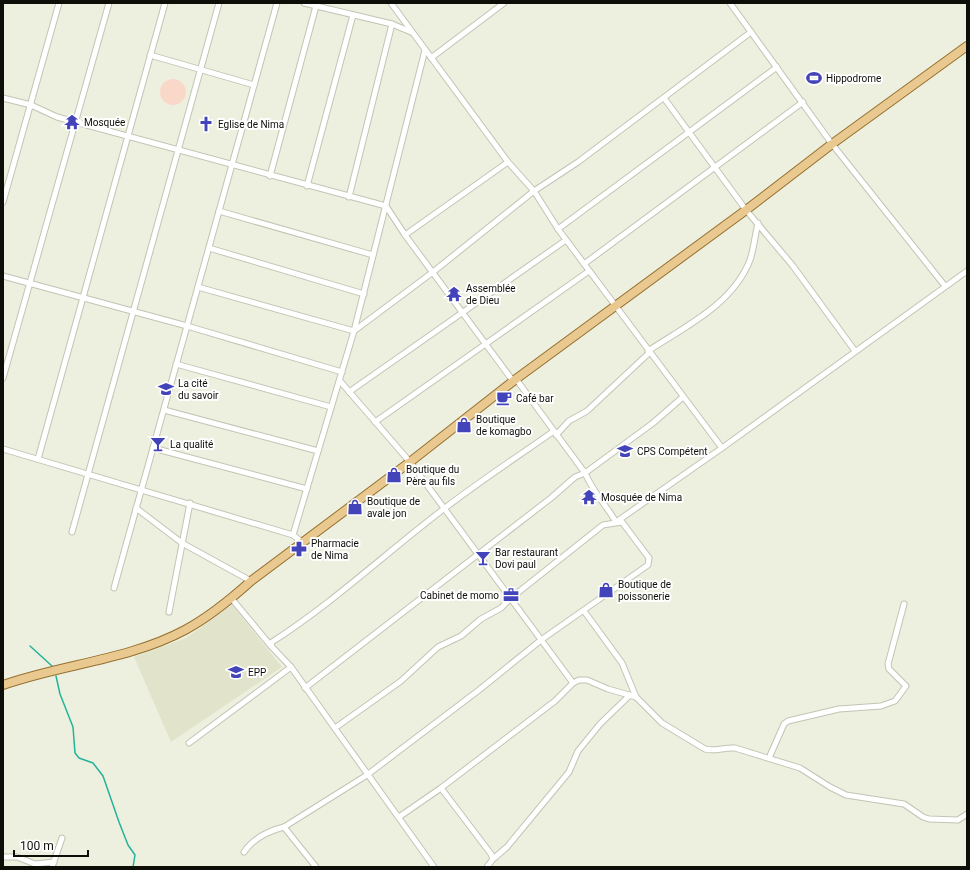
<svg xmlns="http://www.w3.org/2000/svg" width="970" height="870" viewBox="0 0 970 870" font-family="Roboto,sans-serif">
	<style>
		.built { fill: #e1e3cb }
		.green { fill: #fad8c9 }
		.lines { fill: none; stroke-linecap: round; stroke-linejoin: round }
		.stream { stroke: #23b39a; stroke-width: 1.5 }
		.street-casing { stroke: #c2c4b4; stroke-width: 7 }
		.primary-casing { stroke: #947030; stroke-width: 10 }
		.street { stroke: #fff; stroke-width: 5 }
		.primary { stroke: #eac990; stroke-width: 8 }
		.labels { text-anchor: middle; dominant-baseline: central; stroke-width: 4; stroke-linejoin: round; paint-order: stroke }
		.poi-label { font-size: 10px; fill: #0d0e08; stroke: #fff; text-anchor: start }
	</style>
	<rect width="100%" height="100%" fill="#eef0df"/>
	<polygon class="built" points="232,605 282,667 171,742 134,657 186,638"/>
	<circle class="green" cx="173" cy="92" r="13"/>
	<g class="lines">
		<g class="stream">
			<polyline points="30,646 52,666"/>
			<polyline points="56,676 60,694 73,727 75,753 79,758 93,763 103,776 119,822 128,845 135,855 133,867"/>
		</g>
		<defs>
			<g id="street">
				<polyline points="304,3 392,24 411,32"/>
				<polyline points="391,3 508,162 534,191 558,229 722,448"/>
				<polyline points="730,3 832,144 945,286"/>
				<polyline points="150,55 254,85"/>
				<polyline points="431,58 504,3"/>
				<polyline points="3,98 31,105 57,117 386,206 405,235 513,381"/>
				<polyline points="664,98 746,210 793,266 855,351"/>
				<polyline points="270,176 316,6"/>
				<polyline points="307,186 353,15"/>
				<polyline points="349,197 392,24"/>
				<polyline points="3,202 59,3"/>
				<polyline points="219,211 373,255"/>
				<polyline points="558,229 777,67"/>
				<polyline points="405,235 508,162"/>
				<polyline points="209,248 364,294"/>
				<polyline points="584,264 803,102"/>
				<polyline points="3,276 187,326 342,372"/>
				<polyline points="198,287 354,331 433,272 534,191 578,162 751,32"/>
				<path d="M 648,351 C 686,326 733,304 750,260 C 754,248 755,235 758,223"/>
				<polyline points="176,364 331,407"/>
				<polyline points="3,378 109,3"/>
				<polyline points="340,381 410,462 573,683"/>
				<polyline points="349,392 566,240"/>
				<polyline points="164,410 318,451"/>
				<polyline points="375,422 589,271"/>
				<polyline points="554,431 585,473 653,423 683,397"/>
				<polyline points="556,435 569,421 587,411 650,352"/>
				<polyline points="153,448 307,489"/>
				<polyline points="3,449 293,535 303,543"/>
				<polyline points="38,459 165,3"/>
				<polyline points="136,508 182,543 251,581"/>
				<polyline points="72,532 219,3"/>
				<polyline points="293,535 354,331 425,50"/>
				<polyline points="114,588 277,3"/>
				<polyline points="232,599 271,646 291,667 434,867"/>
				<polyline points="584,611 622,663 636,697"/>
				<polyline points="169,612 190,503"/>
				<path d="M 271,646 L 272,642 C 333,603 387,552 445,508 C 480,481 517,457 554,431 L 516,379"/>
				<path d="M 305,688 L 551,498 L 575,477 L 585,473 C 593,492 606,505 616,522 L 722,448 L 967,271"/>
				<polyline points="189,743 291,667"/>
				<polyline points="769,758 784,724 788,721 839,709 881,706 895,701 906,686 889,669 888,664 904,604"/>
				<polyline points="441,788 491,854 493,859"/>
				<path d="M 399,817 L 441,788 L 555,701 L 573,683 L 579,680 L 587,680 L 608,689 L 636,697 L 662,723 L 705,749 C 715,752 724,747 735,748 L 800,768 L 830,787 L 846,795 L 904,804 L 923,817 L 929,819 L 958,820 L 967,814"/>
				<polyline points="284,827 316,867"/>
				<path d="M 244,852 C 253,839 268,831 284,827 L 367,775 L 479,690 L 541,640 L 648,565 L 649,558 L 622,522 L 603,525 L 511,598 L 501,608 L 481,619 L 461,636 L 438,647 L 401,681 L 335,728"/>
				<polyline points="3,857 17,857 35,864 54,862"/>
				<polyline points="52,867 62,838"/>
				<polyline points="487,867 493,859 507,847 569,772 578,751 600,724 630,695"/>
			</g>
			<path id="primary" d="M 3,685 C 62,664 129,660 185,630 C 209,617 231,599 251,581 L 410,462 L 516,379 L 746,210 L 832,144 L 967,46"/>
		</defs>
		<use href="#street" class="street-casing"/>
		<use href="#primary" class="primary-casing"/>
		<use href="#street" class="street"/>
		<use href="#primary" class="primary"/>
	</g>
	<defs>
		<symbol id="stadium-bare" viewBox="-9 -9 18 18"><path d="M0-5a6.5 5 0 1 0 0 10a6.5 5 0 1 0 0-10ZM-3.5-1.8h7v3.6h-7Z" fill="#4444ba" stroke="#fff" stroke-width="2.5" paint-order="stroke"/></symbol>
		<symbol id="temple-bare" viewBox="-9 -9 18 18"><path d="M0-6L5-2H3V0L6.5 2.5H4V6H1.5V3h-3V6H-4V2.5H-6.5L-3 0V-2H-5Z" fill="#4444ba" stroke="#fff" stroke-width="2.5" paint-order="stroke"/></symbol>
		<symbol id="church-bare" viewBox="-9 -9 18 18"><path d="M-1.2-6h2.4v3.5h3.3v2.4h-3.3V6h-2.4V-.1h-3.3v-2.4h3.3Z" fill="#4444ba" stroke="#fff" stroke-width="2.5" paint-order="stroke"/></symbol>
		<symbol id="school-bare" viewBox="-9 -9 18 18"><path d="M0-5L7-2L0 1L-7-2ZM-4 1L0 2.5L4 1V4Q0 6-4 4Z" fill="#4444ba" stroke="#fff" stroke-width="2.5" paint-order="stroke"/></symbol>
		<symbol id="cafe-bare" viewBox="-9 -9 18 18"><path d="M-5.5-4.5H6V0H3Q3 3.5 0 3.5H-2.5Q-5.5 3.5-5.5 0ZM3-3.2v2h1.7v-2ZM-6 4.5H4V6H-6Z" fill="#4444ba" stroke="#fff" stroke-width="2.5" paint-order="stroke"/></symbol>
		<symbol id="shop-bare" viewBox="-9 -9 18 18"><path d="M-5-2.5h2.3a2.7 3.5 0 0 1 5.4 0H5L5.5 6h-11ZM-1.5-2.5h3a1.5 2.3 0 0 0-3 0Z" fill="#4444ba" stroke="#fff" stroke-width="2.5" paint-order="stroke"/></symbol>
		<symbol id="bar-bare" viewBox="-9 -9 18 18"><path d="M-6-5H6L.8 .8V4.5H3.5V6h-7V4.5H-.8V.8Z" fill="#4444ba" stroke="#fff" stroke-width="2.5" paint-order="stroke"/></symbol>
		<symbol id="pharmacy-bare" viewBox="-9 -9 18 18"><path d="M-2-6h4v4h4v4h-4v4h-4v-4h-4v-4h4Z" fill="#4444ba" stroke="#fff" stroke-width="2.5" paint-order="stroke"/></symbol>
		<symbol id="office-bare" viewBox="-9 -9 18 18"><path d="M-6-3h4V-5.5h4V-3h4V5H-6ZM-1-4.5V-3h2v-1.5ZM-6 0V1H6V0Z" fill="#4444ba" stroke="#fff" stroke-width="2.5" paint-order="stroke"/></symbol>
	</defs>
	<g fill-rule="evenodd">
		<use href="#stadium-bare" x="803" y="67" width="22" height="22"/>
		<use href="#temple-bare" x="61" y="111" width="22" height="22"/>
		<use href="#church-bare" x="195" y="113" width="22" height="22"/>
		<use href="#temple-bare" x="443" y="283" width="22" height="22"/>
		<use href="#school-bare" x="155" y="378" width="22" height="22"/>
		<use href="#cafe-bare" x="493" y="387" width="22" height="22"/>
		<use href="#shop-bare" x="453" y="414" width="22" height="22"/>
		<use href="#bar-bare" x="147" y="433" width="22" height="22"/>
		<use href="#school-bare" x="614" y="440" width="22" height="22"/>
		<use href="#shop-bare" x="383" y="464" width="22" height="22"/>
		<use href="#temple-bare" x="578" y="486" width="22" height="22"/>
		<use href="#shop-bare" x="344" y="496" width="22" height="22"/>
		<use href="#pharmacy-bare" x="288" y="538" width="22" height="22"/>
		<use href="#bar-bare" x="472" y="547" width="22" height="22"/>
		<use href="#shop-bare" x="595" y="579" width="22" height="22"/>
		<use href="#office-bare" x="500" y="584" width="22" height="22"/>
		<use href="#school-bare" x="225" y="661" width="22" height="22"/>
	</g>
	<g class="labels">
		<g class="poi-label">
			<text x="826" y="78">Hippodrome</text>
			<text x="84" y="122">Mosquée</text>
			<text x="218" y="124">Eglise de Nima</text>
			<text x="466" y="288">Assemblée<tspan x="466" dy="12">de Dieu</tspan></text>
			<text x="178" y="383">La cité<tspan x="178" dy="12">du savoir</tspan></text>
			<text x="516" y="398">Café bar</text>
			<text x="476" y="419">Boutique<tspan x="476" dy="12">de komagbo</tspan></text>
			<text x="170" y="444">La qualité</text>
			<text x="637" y="451">CPS Compétent</text>
			<text x="406" y="469">Boutique du<tspan x="406" dy="12">Père au fils</tspan></text>
			<text x="601" y="497">Mosquée de Nima</text>
			<text x="367" y="501">Boutique de<tspan x="367" dy="12">avale jon</tspan></text>
			<text x="311" y="543">Pharmacie<tspan x="311" dy="12">de Nima</tspan></text>
			<text x="495" y="552">Bar restaurant<tspan x="495" dy="12">Dovi paul</tspan></text>
			<text x="618" y="584">Boutique de<tspan x="618" dy="12">poissonerie</tspan></text>
			<text x="499" y="595" text-anchor="end">Cabinet de momo</text>
			<text x="248" y="672">EPP</text>
		</g>
	</g>
	<rect width="970" height="870" fill="none" stroke="#0d0e08" stroke-width="8"/>
	<path d="M14 850v6h74v-6" fill="none" stroke="#0d0e08" stroke-width="2"/>
	<text x="20" y="850" font-size="12" fill="#0d0e08" stroke="#ffffff" stroke-width="3" paint-order="stroke">100 m</text>
</svg>
